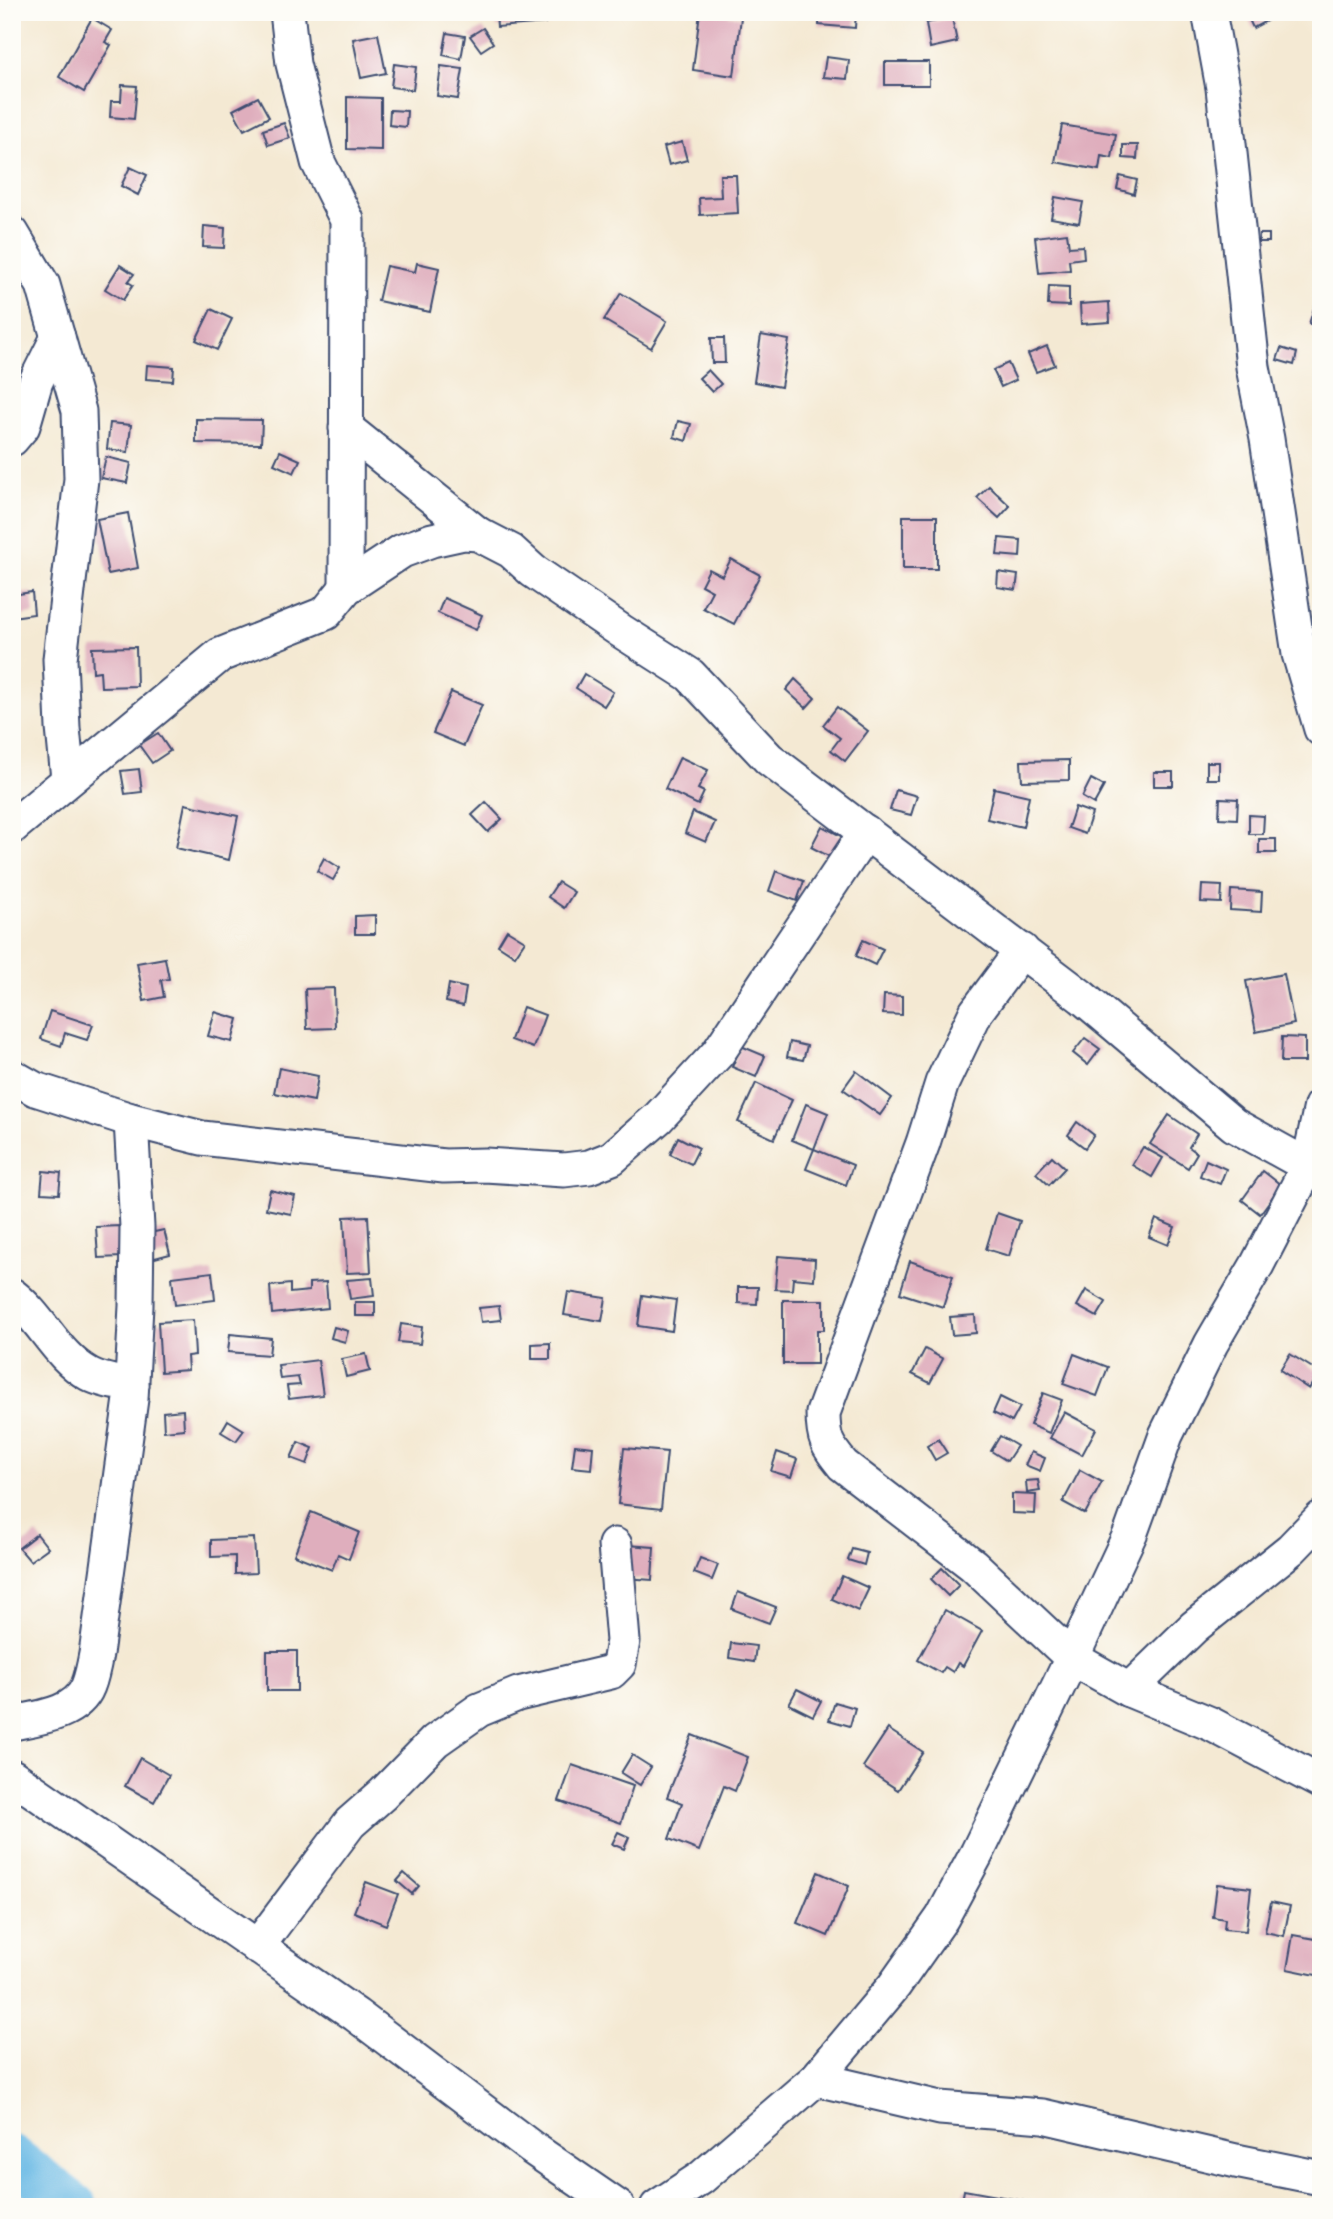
<svg xmlns="http://www.w3.org/2000/svg" width="1333" height="2219" viewBox="0 0 1333 2219" font-family="'IM FELL French Canon',serif">
	<style>
		.lines { fill: none; stroke-linecap: round; stroke-linejoin: round }
		.river { stroke: #6abae5; stroke-width: 46 }
		.building { fill: #dfaebd }
		.minor-casing { stroke: #3c4b70; stroke-width: 37 }
		.minor { stroke: #fff; stroke-width: 33 }
	</style>
	<rect width="100%" height="100%" fill="#fdfcf7"/>
	<filter id="ink" filterUnits="userSpaceOnUse"><feTurbulence type="fractalNoise" baseFrequency=".0143" numOctaves="2"/><feDisplacementMap in="SourceGraphic" scale="14" xChannelSelector="R" yChannelSelector="G"/><feConvolveMatrix kernelMatrix="1 2 1 2 8 2 1 2 1" color-interpolation-filters="sRGB"/></filter>
	<filter id="wash" filterUnits="userSpaceOnUse"><feTurbulence type="fractalNoise" baseFrequency=".00686" numOctaves="4" result="noise"/><feDisplacementMap in="SourceGraphic" scale="28" xChannelSelector="R" yChannelSelector="G"/><feGaussianBlur stdDeviation="1.57" result="paint"/><feColorMatrix in="noise" values="0 0 0 0 0 0 0 0 0 0 0 0 0 0 0 0 0 1.4 0 .05"/><feComposite in="paint" operator="in"/></filter>
	<g filter="url(#wash)">
		<rect width="100%" height="100%" fill="#f4e9d3"/>
		<g class="lines">
			<polyline class="river" points="12,2158 75,2207"/>
		</g>
		<g id="blocks">
			<g class="building">
				<polygon points="496,12 544,12 545,23 497,27"/>
				<polygon points="700,12 741,17 734,76 693,70"/>
				<polygon points="820,12 856,12 855,28 819,25"/>
				<polygon points="1247,12 1267,12 1270,19 1253,28 1246,13"/>
				<polygon points="92,18 112,30 105,42 111,45 84,92 59,77"/>
				<polygon points="952,18 957,42 930,48 926,23"/>
				<polygon points="483,28 493,43 481,51 470,36"/>
				<polygon points="447,33 465,36 461,59 443,55"/>
				<polygon points="378,34 386,73 361,78 353,39"/>
				<polygon points="826,57 849,60 847,79 823,77"/>
				<rect x="885" y="62" width="44" height="23"/>
				<polygon points="394,64 416,67 413,90 391,87"/>
				<polygon points="441,66 463,69 458,99 437,96"/>
				<polygon points="122,85 137,86 134,119 110,117 111,101 121,101"/>
				<polygon points="258,97 269,117 244,130 233,110"/>
				<polygon points="347,97 381,98 381,150 347,149"/>
				<polygon points="390,110 407,111 406,127 389,125"/>
				<polygon points="284,123 290,138 268,145 263,130"/>
				<polygon points="1062,125 1116,134 1112,158 1101,156 1099,170 1055,162"/>
				<polygon points="682,142 687,160 669,165 664,147"/>
				<polygon points="1123,145 1138,145 1137,159 1123,158"/>
				<polygon points="130,167 147,175 138,195 121,186"/>
				<polygon points="720,175 736,175 738,213 700,215 699,198 721,197"/>
				<polygon points="1120,176 1137,180 1134,194 1117,189"/>
				<polygon points="1055,197 1083,202 1079,223 1051,218"/>
				<polygon points="204,226 225,228 224,248 203,247"/>
				<polygon points="1067,233 1069,247 1083,246 1084,258 1069,260 1070,270 1039,273 1035,237"/>
				<rect x="1259" y="234" width="10" height="8"/>
				<polygon points="417,263 439,268 430,312 378,301 386,266 415,272"/>
				<polygon points="120,265 134,274 128,282 133,285 123,300 105,289"/>
				<polygon points="1049,286 1069,287 1069,306 1048,305"/>
				<polygon points="621,293 667,321 651,348 604,320"/>
				<polygon points="1109,302 1110,322 1081,324 1080,304"/>
				<polygon points="1314,308 1321,311 1321,329 1309,324"/>
				<polygon points="211,309 232,319 217,350 196,340"/>
				<polygon points="761,335 789,340 781,387 754,382"/>
				<polygon points="711,338 724,338 725,363 712,363"/>
				<polygon points="1047,346 1055,365 1036,372 1028,354"/>
				<polygon points="1281,348 1297,353 1294,365 1277,360"/>
				<polygon points="1008,363 1016,380 1001,387 993,370"/>
				<polygon points="147,365 174,367 173,381 146,379"/>
				<polygon points="708,370 721,384 712,392 699,378"/>
				<polygon points="196,419 262,420 261,444 196,443"/>
				<polygon points="678,421 691,424 686,441 674,437"/>
				<polygon points="110,423 131,425 128,452 107,449"/>
				<polygon points="280,451 300,460 294,473 274,464"/>
				<polygon points="106,457 131,463 127,483 101,478"/>
				<polygon points="989,486 1010,506 999,518 977,498"/>
				<polygon points="128,513 138,568 108,574 97,519"/>
				<rect x="903" y="516" width="34" height="53"/>
				<polygon points="999,538 1021,540 1020,557 997,555"/>
				<polygon points="731,559 760,575 734,624 703,608 712,591 701,585 709,569 722,576"/>
				<polygon points="998,572 1018,575 1016,590 997,587"/>
				<polygon points="32,592 34,614 12,617 12,595"/>
				<polygon points="444,598 482,615 476,630 438,613"/>
				<polygon points="136,647 137,686 101,687 100,671 93,672 92,648"/>
				<polygon points="584,674 613,692 604,706 576,688"/>
				<polygon points="795,679 815,698 806,708 786,690"/>
				<polygon points="451,692 482,705 464,746 433,733"/>
				<polygon points="837,707 868,731 845,761 831,750 840,738 823,725"/>
				<polygon points="158,733 170,751 152,763 139,745"/>
				<polygon points="680,757 708,770 698,789 704,792 698,805 665,789"/>
				<polygon points="1069,760 1069,780 1022,781 1021,761"/>
				<rect x="1207" y="762" width="12" height="17"/>
				<polygon points="139,769 142,792 125,794 121,771"/>
				<rect x="1154" y="772" width="19" height="14"/>
				<polygon points="1091,779 1104,786 1094,804 1082,797"/>
				<polygon points="994,788 1029,796 1023,827 987,819"/>
				<polygon points="896,790 917,796 911,815 890,810"/>
				<polygon points="1220,798 1238,799 1237,819 1219,818"/>
				<polygon points="486,802 502,819 488,832 472,815"/>
				<polygon points="185,804 238,816 229,860 176,848"/>
				<polygon points="1075,807 1092,813 1085,834 1068,828"/>
				<polygon points="693,812 715,822 706,842 685,833"/>
				<polygon points="1249,815 1264,816 1263,834 1249,834"/>
				<polygon points="822,826 843,837 832,858 811,847"/>
				<rect x="1259" y="839" width="17" height="14"/>
				<polygon points="324,858 340,868 333,880 317,871"/>
				<polygon points="776,871 804,881 797,901 769,891"/>
				<polygon points="558,882 574,892 564,908 548,897"/>
				<polygon points="1202,885 1222,886 1221,903 1201,902"/>
				<polygon points="1231,890 1262,892 1261,912 1230,910"/>
				<polygon points="375,915 375,934 355,934 355,916"/>
				<polygon points="507,930 525,941 515,956 498,945"/>
				<polygon points="863,940 883,949 875,965 856,956"/>
				<polygon points="165,958 169,979 161,980 164,997 144,1001 137,963"/>
				<polygon points="1284,974 1294,1024 1256,1032 1246,981"/>
				<polygon points="449,984 466,988 463,1006 446,1002"/>
				<polygon points="334,988 335,1028 307,1029 305,989"/>
				<polygon points="884,995 902,996 902,1015 883,1014"/>
				<polygon points="523,1007 545,1015 533,1048 511,1040"/>
				<polygon points="50,1011 93,1025 87,1040 65,1033 61,1046 41,1039"/>
				<polygon points="215,1012 238,1019 232,1042 208,1036"/>
				<polygon points="1282,1037 1305,1038 1305,1062 1281,1062"/>
				<polygon points="1085,1038 1100,1049 1088,1065 1073,1053"/>
				<polygon points="790,1042 807,1046 803,1060 787,1057"/>
				<polygon points="741,1046 765,1056 756,1077 732,1067"/>
				<polygon points="279,1068 318,1076 314,1101 274,1093"/>
				<polygon points="856,1071 892,1098 880,1115 843,1089"/>
				<polygon points="756,1083 792,1100 774,1139 738,1122"/>
				<polygon points="806,1104 828,1113 814,1149 853,1165 846,1185 806,1169 814,1149 792,1140"/>
				<polygon points="1169,1115 1197,1134 1189,1147 1197,1153 1188,1168 1150,1144"/>
				<polygon points="1077,1122 1094,1135 1085,1148 1068,1135"/>
				<polygon points="678,1137 699,1148 691,1164 670,1154"/>
				<polygon points="1143,1147 1163,1158 1152,1177 1132,1165"/>
				<polygon points="1052,1156 1065,1168 1049,1185 1036,1173"/>
				<polygon points="1206,1160 1226,1169 1220,1184 1200,1176"/>
				<polygon points="43,1171 61,1173 59,1194 41,1193"/>
				<polygon points="1263,1171 1281,1185 1260,1214 1242,1200"/>
				<polygon points="270,1190 295,1196 291,1214 266,1209"/>
				<polygon points="997,1213 1020,1221 1009,1256 986,1249"/>
				<polygon points="368,1216 371,1272 347,1273 344,1217"/>
				<polygon points="1156,1219 1175,1227 1168,1245 1149,1237"/>
				<polygon points="120,1226 122,1257 98,1258 96,1227"/>
				<polygon points="164,1230 170,1254 151,1259 145,1234"/>
				<polygon points="778,1256 815,1259 814,1280 793,1278 792,1290 775,1289"/>
				<polygon points="910,1261 953,1276 943,1307 900,1293"/>
				<polygon points="212,1272 215,1300 175,1305 172,1277"/>
				<polygon points="372,1278 374,1296 350,1299 347,1280"/>
				<polygon points="326,1282 328,1308 272,1314 270,1286 290,1284 290,1293 309,1291 309,1283"/>
				<polygon points="738,1287 758,1287 757,1304 738,1303"/>
				<polygon points="1086,1290 1106,1302 1097,1317 1077,1306"/>
				<polygon points="568,1292 606,1298 602,1321 564,1315"/>
				<polygon points="642,1295 676,1300 672,1331 638,1326"/>
				<polygon points="783,1300 824,1300 824,1330 817,1330 817,1364 783,1364"/>
				<rect x="355" y="1302" width="20" height="14"/>
				<polygon points="499,1306 501,1320 481,1322 479,1308"/>
				<polygon points="975,1315 976,1333 952,1335 950,1317"/>
				<polygon points="193,1320 195,1355 187,1356 188,1370 161,1372 158,1322"/>
				<polygon points="401,1324 422,1327 420,1344 398,1342"/>
				<polygon points="334,1327 348,1331 345,1342 331,1338"/>
				<polygon points="230,1334 271,1338 269,1355 228,1352"/>
				<polygon points="550,1343 550,1359 532,1359 532,1344"/>
				<polygon points="925,1349 943,1359 930,1383 912,1374"/>
				<polygon points="366,1354 370,1371 346,1377 342,1359"/>
				<polygon points="1074,1354 1108,1367 1097,1396 1063,1384"/>
				<polygon points="1290,1354 1319,1372 1309,1389 1280,1370"/>
				<polygon points="318,1360 323,1395 289,1399 287,1386 300,1385 298,1377 280,1379 278,1365"/>
				<polygon points="1043,1393 1062,1400 1049,1433 1030,1425"/>
				<polygon points="1000,1397 1020,1407 1012,1422 993,1413"/>
				<polygon points="183,1410 184,1429 164,1431 163,1412"/>
				<polygon points="1064,1412 1096,1429 1082,1455 1050,1438"/>
				<polygon points="228,1420 244,1430 236,1441 221,1432"/>
				<polygon points="1000,1436 1017,1446 1007,1461 991,1451"/>
				<polygon points="938,1439 947,1453 935,1460 927,1446"/>
				<polygon points="298,1442 313,1448 307,1464 291,1458"/>
				<polygon points="575,1445 593,1447 591,1469 572,1467"/>
				<polygon points="624,1448 667,1452 661,1509 618,1504"/>
				<polygon points="777,1452 797,1459 791,1477 771,1471"/>
				<polygon points="1031,1452 1045,1458 1040,1471 1025,1465"/>
				<polygon points="1080,1470 1102,1482 1085,1514 1063,1502"/>
				<polygon points="1038,1480 1040,1491 1027,1493 1026,1481"/>
				<polygon points="1012,1494 1036,1495 1035,1514 1012,1513"/>
				<polygon points="311,1512 359,1532 349,1559 338,1554 332,1570 294,1555"/>
				<polygon points="37,1534 48,1548 30,1561 19,1548"/>
				<polygon points="254,1538 256,1573 235,1574 235,1556 211,1557 211,1540"/>
				<polygon points="627,1545 654,1547 652,1580 625,1578"/>
				<polygon points="852,1549 867,1553 864,1565 848,1560"/>
				<polygon points="700,1558 718,1565 712,1580 694,1573"/>
				<polygon points="942,1568 959,1585 948,1596 931,1579"/>
				<polygon points="842,1576 869,1588 858,1611 832,1599"/>
				<polygon points="738,1592 776,1607 769,1623 732,1609"/>
				<polygon points="945,1610 982,1631 963,1666 958,1663 953,1672 945,1667 941,1673 918,1660"/>
				<polygon points="731,1643 756,1646 754,1662 729,1658"/>
				<rect x="267" y="1651" width="30" height="40"/>
				<polygon points="797,1689 821,1701 813,1716 789,1704"/>
				<polygon points="835,1702 855,1708 850,1726 829,1720"/>
				<polygon points="888,1729 923,1752 898,1790 863,1767"/>
				<polygon points="692,1735 748,1757 735,1791 724,1786 699,1851 669,1839 682,1803 667,1797"/>
				<polygon points="632,1755 651,1767 640,1785 621,1773"/>
				<polygon points="140,1758 169,1775 154,1802 125,1786"/>
				<polygon points="572,1765 633,1786 621,1823 559,1801"/>
				<polygon points="618,1832 629,1837 624,1849 612,1844"/>
				<polygon points="818,1872 849,1886 828,1936 797,1923"/>
				<polygon points="404,1873 419,1886 412,1894 397,1881"/>
				<polygon points="366,1882 398,1894 386,1925 354,1912"/>
				<polygon points="1217,1884 1251,1888 1246,1931 1224,1929 1225,1919 1213,1917"/>
				<polygon points="1271,1902 1290,1906 1284,1936 1265,1932"/>
				<polygon points="1293,1935 1321,1940 1321,1976 1287,1969"/>
				<polygon points="964,2190 1041,2204 1041,2207 961,2207"/>
			</g>
		</g>
	</g>
	<g filter="url(#ink)">
		<use href="#blocks" fill-opacity="0" stroke="#3c4b70" stroke-width="2"/>
		<g class="lines">
			<defs>
				<g id="minor">
					<polyline points="287,12 293,64 318,162 347,220 346,588"/>
					<polyline points="1209,12 1223,88 1253,367 1267,439 1299,654 1321,729"/>
					<polyline points="12,233 43,285 79,411 81,479 60,659 63,728 68,779"/>
					<polyline points="346,428 478,534"/>
					<polyline points="12,439 23,426 36,381 58,337"/>
					<polyline points="12,827 220,655 326,613 346,588 402,551 432,540 464,533 478,534 511,551 533,571 621,631 690,675 769,759 1082,997 1234,1125 1321,1173"/>
					<path d="M 1022,950 L 976,1012 L 942,1083 L 923,1143 L 823,1413 C 823,1439 827,1446 843,1465 L 973,1565 L 1072,1658 L 1129,1690 L 1211,1724 L 1321,1782"/>
					<polyline points="12,1076 35,1089 131,1120 202,1138 444,1166 485,1165 564,1170 589,1167 612,1158 658,1118 718,1053 866,832"/>
					<path d="M 12,1295 C 42,1318 56,1356 89,1374 C 102,1381 118,1383 132,1385"/>
					<polyline points="1129,1690 1194,1627 1291,1549 1321,1518"/>
					<path d="M 12,1723 C 38,1718 77,1714 88,1686 C 92,1676 94,1665 96,1654 L 131,1399 L 136,1306 L 137,1227 L 131,1120"/>
					<polyline points="12,1776 356,2015 532,2148 618,2207"/>
					<polyline points="257,1947 350,1823 383,1794 435,1741 479,1710 518,1694 611,1672 619,1664 623,1641 615,1545"/>
					<polyline points="816,2079 940,2108 1043,2116 1236,2161 1321,2178"/>
					<polyline points="657,2207 701,2178 816,2079 894,1986 942,1918 977,1853 1072,1658 1131,1532 1166,1435 1211,1344 1257,1265 1308,1166 1321,1106"/>
				</g>
			</defs>
			<use href="#minor" class="minor-casing"/>
			<use href="#minor" class="minor"/>
		</g>
	</g>
	<rect width="1333" height="2219" fill="none" stroke="#fdfcf7" stroke-width="42"/>
</svg>
